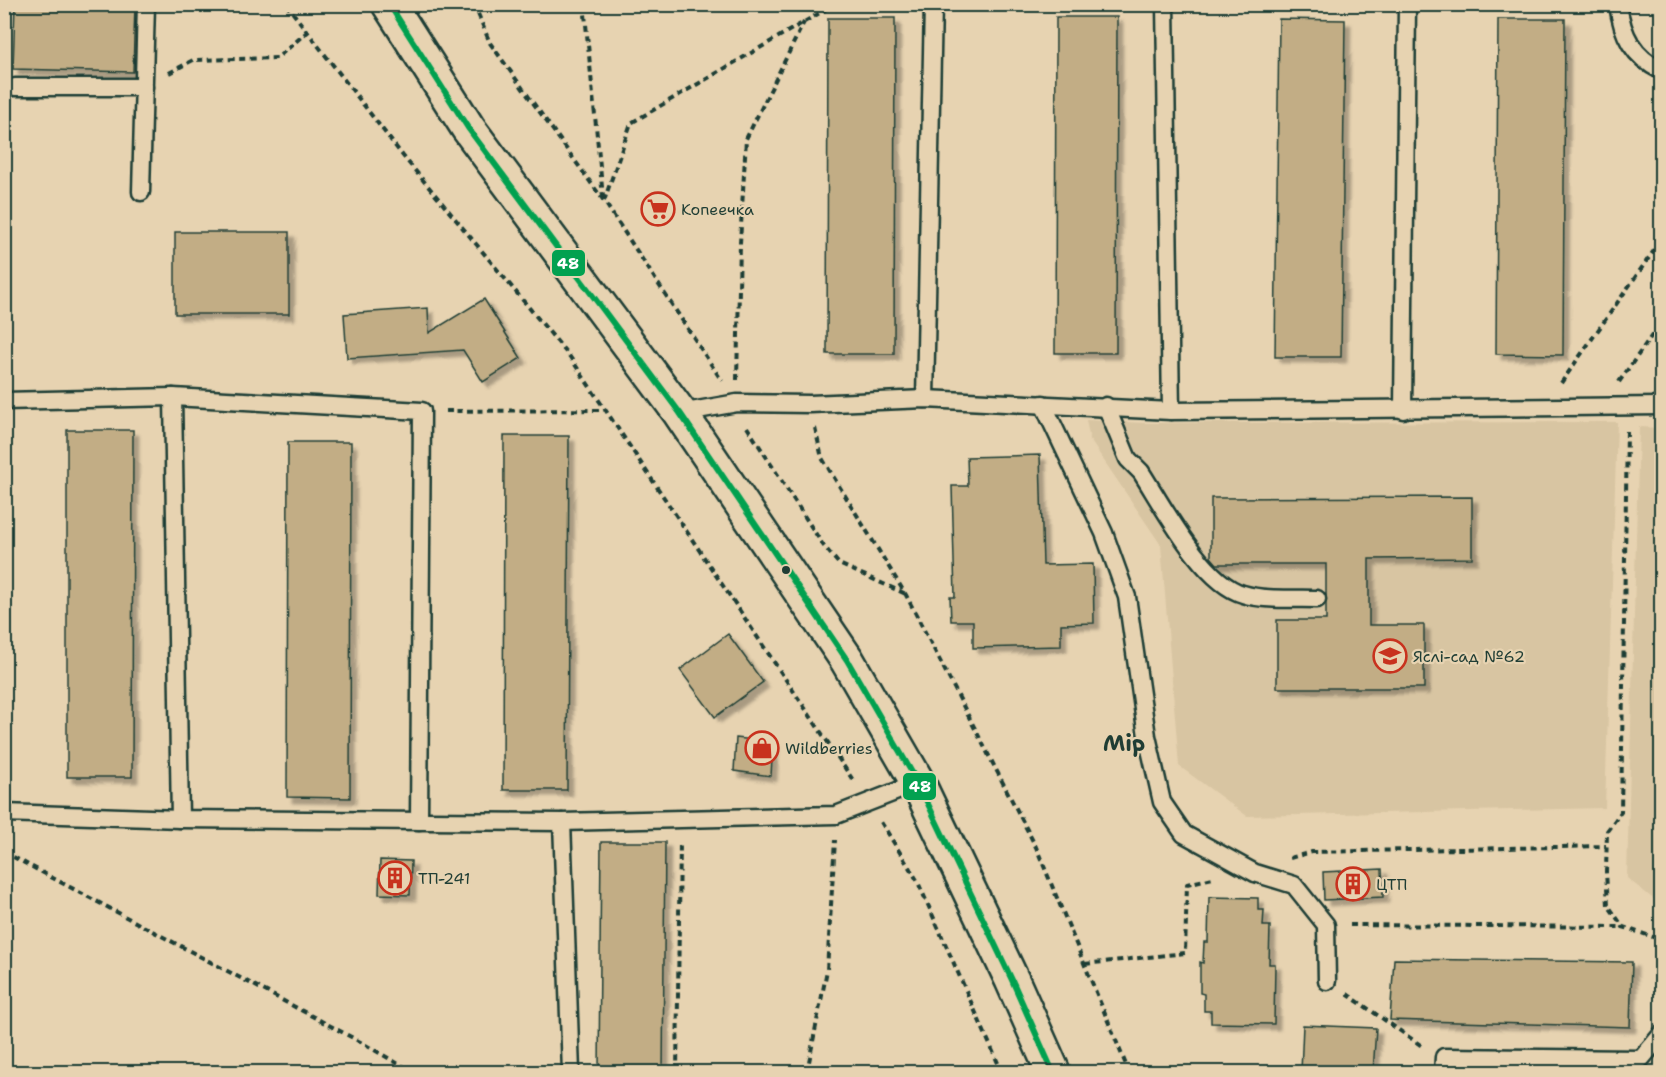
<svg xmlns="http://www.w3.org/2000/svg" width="1666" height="1077" viewBox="0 0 1666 1077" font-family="'Shantell Sans',sans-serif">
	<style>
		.built { fill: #d8c5a2 }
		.building { fill: #c2ad85; stroke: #1f3d34; stroke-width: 1.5; filter: url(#shadow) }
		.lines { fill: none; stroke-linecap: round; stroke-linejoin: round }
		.lane-casing { stroke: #1f3d34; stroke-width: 21 }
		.secondary-casing { stroke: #1f3d34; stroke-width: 38 }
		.path { stroke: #1f3d34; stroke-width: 4; stroke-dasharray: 6 4.5; stroke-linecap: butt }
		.lane { stroke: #e7d3b1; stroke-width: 16 }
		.secondary { stroke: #e7d3b1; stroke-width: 33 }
		.bus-1-casing { stroke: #e7d3b1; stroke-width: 10 }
		.bus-1 { stroke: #02a150; stroke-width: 6 }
		.bus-dot { fill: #1f3d34; stroke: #e7d3b1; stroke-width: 2 }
		.labels { text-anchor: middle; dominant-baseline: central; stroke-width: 4.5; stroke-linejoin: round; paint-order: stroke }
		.poi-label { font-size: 16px; fill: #1f3d34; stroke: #e7d3b1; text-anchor: start }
		.district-label { font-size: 22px; font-weight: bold; fill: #1f3d34; stroke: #e7d3b1 }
		.line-badge { stroke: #e7d3b1; stroke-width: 2 }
		.badge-label { font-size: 16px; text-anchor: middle; font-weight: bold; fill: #fff }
	</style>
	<defs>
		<filter id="shadow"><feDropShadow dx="5.5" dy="5.5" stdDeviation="1.5" flood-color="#0004"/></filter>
	</defs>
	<rect width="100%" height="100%" fill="#e7d3b1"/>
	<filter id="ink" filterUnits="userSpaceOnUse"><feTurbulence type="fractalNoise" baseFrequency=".0167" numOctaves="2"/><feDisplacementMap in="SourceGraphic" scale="12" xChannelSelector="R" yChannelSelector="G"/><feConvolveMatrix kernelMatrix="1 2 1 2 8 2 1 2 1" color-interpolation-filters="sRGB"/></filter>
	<g filter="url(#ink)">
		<g class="built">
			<polygon points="1086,420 1143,423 1617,422 1605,808 1247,816 1179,766 1161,545 1090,440"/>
			<polygon points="1639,427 1662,428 1661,905 1627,878"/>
		</g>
		<g class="building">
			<polygon points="15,4 135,4 133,72 13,69"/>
			<polygon points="1056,17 1117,17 1116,353 1055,353"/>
			<polygon points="828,18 895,18 894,354 827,354"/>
			<polygon points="1279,19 1345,20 1341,357 1275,357"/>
			<polygon points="1498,19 1565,19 1563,355 1496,354"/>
			<rect x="175" y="232" width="114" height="82"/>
			<polygon points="484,299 521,358 483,382 463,350 347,358 344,314 428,308 429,333"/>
			<polygon points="67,430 133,430 132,777 67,777"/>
			<polygon points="504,436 569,436 567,790 503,790"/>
			<polygon points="288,442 351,442 350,798 287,797"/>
			<polygon points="1040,455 1043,565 1093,564 1094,623 1061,624 1061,646 973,648 973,621 951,621 950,597 955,597 952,486 968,486 967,457"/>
			<polygon points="1472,497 1472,558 1369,559 1369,625 1424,625 1424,688 1277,688 1277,620 1326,620 1326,564 1217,564 1211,557 1211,498"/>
			<polygon points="728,634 763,682 715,717 680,670"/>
			<polygon points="736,738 773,742 771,776 734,771"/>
			<polygon points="601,842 665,842 663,1072 599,1072"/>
			<polygon points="380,860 411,861 410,895 379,894"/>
			<polygon points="1382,869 1383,897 1324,900 1323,872"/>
			<polygon points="1209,897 1258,898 1258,910 1264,910 1263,926 1270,926 1269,964 1275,964 1274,1024 1211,1023 1211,1011 1204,1011 1204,994 1200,993 1200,962 1203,963 1204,942 1208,942"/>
			<polygon points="1394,959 1632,962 1630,1027 1390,1020"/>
			<polygon points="1303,1025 1376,1028 1373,1072 1301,1072"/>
		</g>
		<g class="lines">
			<defs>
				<g id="lane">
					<polyline points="1165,4 1171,411"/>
					<path d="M 1618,4 C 1622,35 1633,57 1662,71"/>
					<polyline points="15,87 144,87"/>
					<polyline points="141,192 146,4"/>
					<polyline points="173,397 180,819"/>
					<polyline points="925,399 933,4"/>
					<polyline points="4,401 173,397 422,411 419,821"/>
					<polyline points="1043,404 1104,533 1127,597 1147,736 1162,802 1184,834 1255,873 1294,885 1326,925 1327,981"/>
					<path d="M 1106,406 L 1128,459 L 1141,472 C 1163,506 1203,583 1243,594 C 1266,601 1294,598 1317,599"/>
					<polyline points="1403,410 1407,4"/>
					<polyline points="680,413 737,403 810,404 925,399 1171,411 1662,406"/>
					<polyline points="4,813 180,819 562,822 836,815 918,783"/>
					<polyline points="562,822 571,1072"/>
					<polyline points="1443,1072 1444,1057 1641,1059 1662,1034"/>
				</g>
				<polyline id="secondary" points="389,4 468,128 680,413 847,660 918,783 1012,980 1053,1072"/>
			</defs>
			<use href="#lane" class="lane-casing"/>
			<use href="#secondary" class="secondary-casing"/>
			<g class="path">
				<polyline points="286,4 403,156 570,357 855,783"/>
				<polyline points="474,4 490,43 604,201 722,381"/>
				<polyline points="584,4 603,197"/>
				<polyline points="169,73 193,60 277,58 307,32"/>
				<polyline points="604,201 631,123 835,4"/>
				<polyline points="737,380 740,243 746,139 804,22"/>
				<polyline points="1619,382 1662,321"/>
				<polyline points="1561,383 1655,249 1662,225"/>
				<polyline points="446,411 604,410"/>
				<polyline points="747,427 823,545 839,564 906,594"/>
				<polyline points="815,428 822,458 906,595 1036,847 1129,1072"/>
				<polyline points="1627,431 1621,812 1607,831 1606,872 1608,905 1623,927 1662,940"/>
				<polyline points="881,822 917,880 1002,1072"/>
				<polyline points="4,852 355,1039 413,1072"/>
				<polyline points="1290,858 1312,852 1606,846"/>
				<polyline points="1350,925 1622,927"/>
				<polyline points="1085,964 1185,953 1187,884 1213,878"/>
				<polyline points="1347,994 1422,1046"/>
				<polyline points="677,1072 680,842"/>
				<polyline points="807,1072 827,970 835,840"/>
			</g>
			<use href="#lane" class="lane"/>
			<use href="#secondary" class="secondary"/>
			<defs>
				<polyline id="bus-1" points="389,4 468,128 680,413 847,660 918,783 1012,980 1053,1072"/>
			</defs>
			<use href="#bus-1" class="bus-1-casing"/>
			<use href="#bus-1" class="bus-1"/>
		</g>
	</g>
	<defs>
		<symbol id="supermarket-ring" viewBox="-11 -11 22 22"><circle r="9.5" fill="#e7d3b1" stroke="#c8321e" stroke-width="1.5"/><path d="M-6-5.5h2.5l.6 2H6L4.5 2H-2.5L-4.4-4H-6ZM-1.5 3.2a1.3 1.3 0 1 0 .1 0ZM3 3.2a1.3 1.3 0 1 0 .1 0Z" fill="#c8321e"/></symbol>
		<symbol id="school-ring" viewBox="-11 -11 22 22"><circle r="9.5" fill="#e7d3b1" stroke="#c8321e" stroke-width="1.5"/><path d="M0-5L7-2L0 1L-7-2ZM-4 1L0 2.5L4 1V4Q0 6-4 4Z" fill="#c8321e"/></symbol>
		<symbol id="shop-ring" viewBox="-11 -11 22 22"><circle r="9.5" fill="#e7d3b1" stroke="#c8321e" stroke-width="1.5"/><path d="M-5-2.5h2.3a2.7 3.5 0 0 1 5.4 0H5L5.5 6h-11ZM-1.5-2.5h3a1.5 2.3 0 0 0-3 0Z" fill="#c8321e"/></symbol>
		<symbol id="building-ring" viewBox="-11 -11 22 22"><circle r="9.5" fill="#e7d3b1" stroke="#c8321e" stroke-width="1.5"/><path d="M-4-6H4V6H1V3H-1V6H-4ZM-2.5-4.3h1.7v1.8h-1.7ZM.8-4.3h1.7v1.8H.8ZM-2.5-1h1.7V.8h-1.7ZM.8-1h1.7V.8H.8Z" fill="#c8321e"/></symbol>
	</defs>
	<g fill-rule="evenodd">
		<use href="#supermarket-ring" x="639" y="190" width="38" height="38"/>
		<use href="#school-ring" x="1371" y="637" width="38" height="38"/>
		<use href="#shop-ring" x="743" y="729" width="38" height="38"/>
		<use href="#building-ring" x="376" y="859" width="38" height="38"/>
		<use href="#building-ring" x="1334" y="865" width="38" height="38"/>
	</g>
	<circle class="bus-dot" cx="786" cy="570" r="5"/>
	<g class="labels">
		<g class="poi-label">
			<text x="681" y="209">Копеечка</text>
			<text x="1413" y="656">Яслі-сад №62</text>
			<text x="785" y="748">Wildberries</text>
			<text x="418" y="878">ТП-241</text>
			<text x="1376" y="884">ЦТП</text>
		</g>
		<g class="district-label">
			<text x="1124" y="743">Мір</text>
		</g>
	</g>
	<g class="line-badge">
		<rect x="551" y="249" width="35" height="28" rx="6" fill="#02a150"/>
		<rect x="902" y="772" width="35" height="29" rx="6" fill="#02a150"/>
	</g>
	<g class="badge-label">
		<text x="568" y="269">48</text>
		<text x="920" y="792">48</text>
	</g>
	<rect width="1666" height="1077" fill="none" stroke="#e7d3b1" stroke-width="24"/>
	<rect x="12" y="12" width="1642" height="1053" fill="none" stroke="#1f3d34" stroke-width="2" filter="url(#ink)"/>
</svg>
